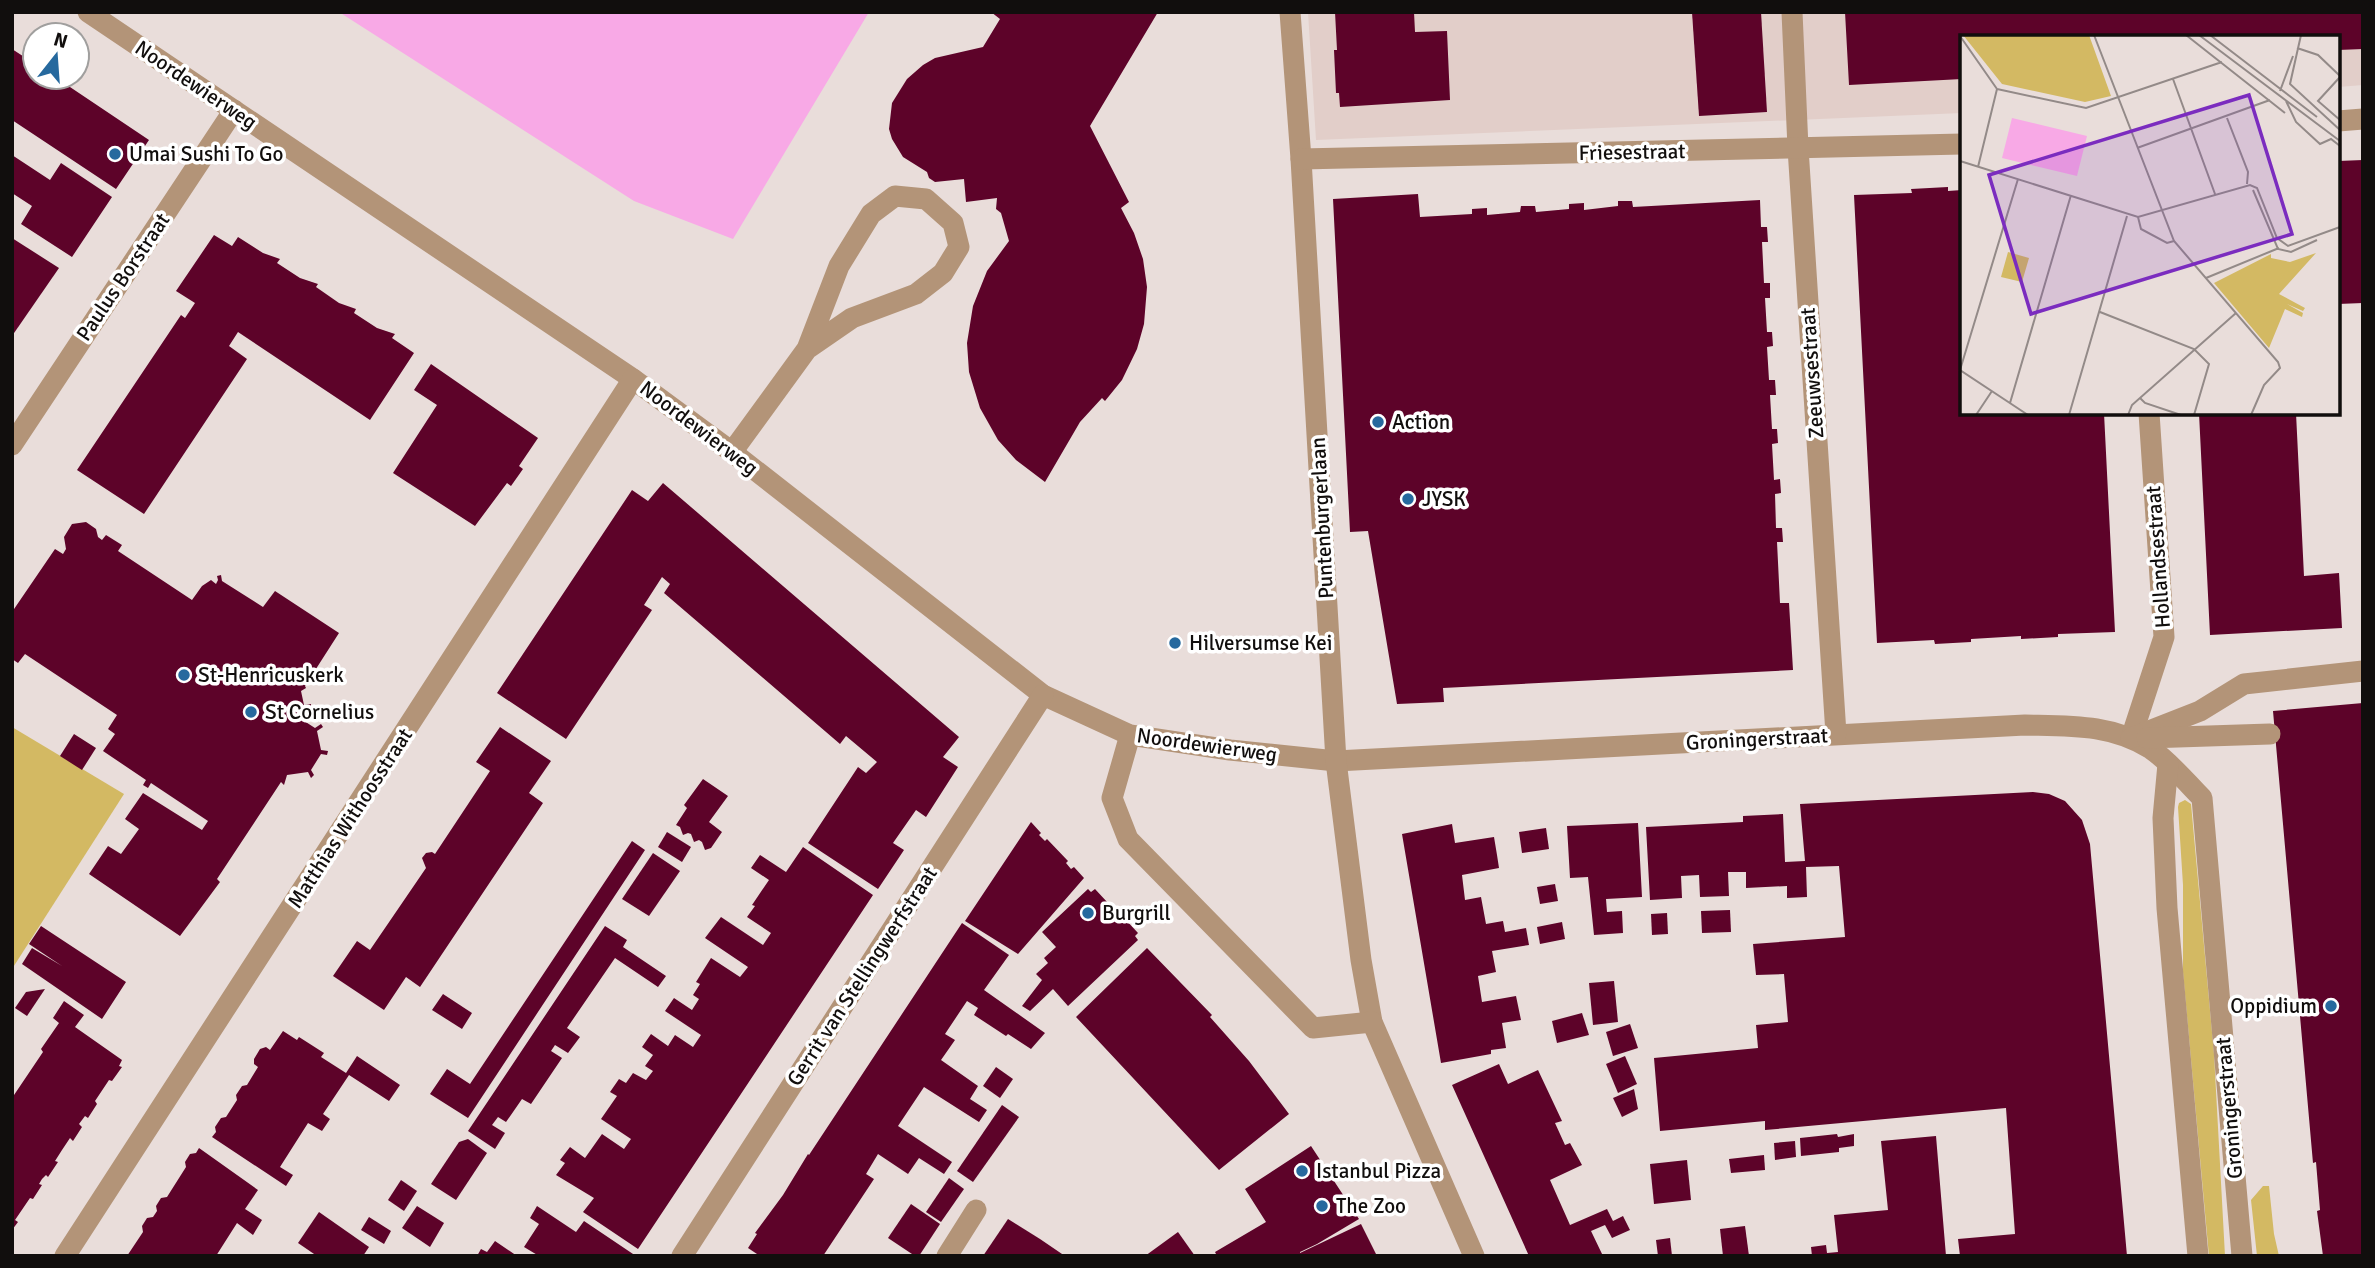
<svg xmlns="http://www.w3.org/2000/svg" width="2375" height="1268" viewBox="0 0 2375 1268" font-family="Signika,sans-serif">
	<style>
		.built { fill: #e2cec9 }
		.green { fill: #d3b963 }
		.water { fill: #f8a9e6 }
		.building { fill: #5d0329 }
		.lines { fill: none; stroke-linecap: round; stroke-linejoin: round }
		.minor { stroke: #b39478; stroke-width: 21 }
		.poi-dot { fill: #26699e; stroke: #fff; stroke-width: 2.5 }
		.labels { text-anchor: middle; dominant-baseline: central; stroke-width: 7; stroke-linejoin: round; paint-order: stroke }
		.street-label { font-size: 21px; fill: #110e0d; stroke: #fff }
		.poi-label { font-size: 21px; fill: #110e0d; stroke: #fff; text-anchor: start }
		.inset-road { fill: none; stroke: #938a88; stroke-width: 2 }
		.view { fill: #7b2cbf; fill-opacity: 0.15; stroke: #7b2cbf; stroke-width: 3.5 }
		.inset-edge { fill: none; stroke: #110e0d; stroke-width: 3.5 }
	</style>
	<rect width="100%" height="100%" fill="#e9ddda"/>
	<polygon class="built" points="1308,12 2363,12 2363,85 2338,87 2338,37 1962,37 1962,113 1316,140"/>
	<g class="green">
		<polygon points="12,727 124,794 12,969"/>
		<polygon points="2185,800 2191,804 2214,1054 2225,1256 2209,1256 2183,972 2183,885 2178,807 2179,803"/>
		<polygon points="2263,1186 2269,1186 2274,1234 2279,1256 2257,1256 2251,1200"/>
	</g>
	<polygon class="water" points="339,12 869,12 733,239 634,201"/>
	<g class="building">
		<polygon points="991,12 1158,12 1090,126 1129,202 1121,208 1134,233 1143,259 1147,287 1144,324 1137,349 1122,380 1105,401 1102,398 1080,422 1045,482 1016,460 998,440 980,408 969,372 967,343 973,306 987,271 1009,241 1001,213 996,209 997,198 966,202 964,179 935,182 929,178 927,172 903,157 892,139 889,129 892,103 907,79 923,65 935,58 983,47 1000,19"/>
		<polygon points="1335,12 1414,12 1415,32 1447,31 1450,100 1340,107 1339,93 1336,93 1334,50 1337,50"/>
		<polygon points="1692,12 1761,12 1767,112 1699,116"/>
		<polygon points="1845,12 2363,12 2363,49 2338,50 2338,37 1962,37 1962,79 1849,85"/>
		<polygon points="12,49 35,64 35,77 62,77 69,82 67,85 149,140 116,189 12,120"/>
		<polygon points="12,155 50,180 61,163 112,197 72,257 21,224 32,206 12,193"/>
		<polygon points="2363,160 2363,303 2338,304 2338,161"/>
		<polygon points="1948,187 1948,191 1962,190 1962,413 2104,413 2115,632 2058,634 2058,637 2021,639 2021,636 1971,639 1971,642 1935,644 1934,640 1877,643 1854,195 1912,193 1911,189"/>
		<polygon points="1418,194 1420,217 1472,214 1472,209 1487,208 1487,215 1520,212 1521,206 1535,206 1536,212 1569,209 1569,204 1584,203 1584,210 1618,206 1618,201 1632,201 1633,207 1760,200 1761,227 1767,227 1768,242 1762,242 1764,283 1770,283 1770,298 1765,298 1767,332 1772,332 1773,346 1767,347 1769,380 1775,380 1776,395 1770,395 1772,429 1777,429 1778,443 1772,444 1774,480 1780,479 1781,493 1775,494 1776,528 1782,528 1783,542 1777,542 1780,603 1789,603 1793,670 1443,688 1444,702 1397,704 1368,531 1350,532 1333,199"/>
		<polygon points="214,235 232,246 238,237 263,253 280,259 277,263 300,278 318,284 316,287 339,303 356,309 354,313 377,328 395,334 392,338 414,353 370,420 238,332 229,346 247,359 144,514 77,470 181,315 185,318 195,303 176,291"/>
		<polygon points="12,238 59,268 12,336"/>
		<polygon points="431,364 538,438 519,466 523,469 511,486 507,483 475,526 393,473 437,405 414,390"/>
		<polygon points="2199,413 2296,413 2304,576 2339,573 2342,628 2210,635"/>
		<polygon points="663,483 959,737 943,757 958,767 926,817 916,810 893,843 904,850 878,889 808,843 858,767 866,773 877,762 846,736 840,744 664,593 670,584 662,577 644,605 652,610 566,739 497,693 632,490 648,501"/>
		<polygon points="86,522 96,529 98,537 102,540 106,535 122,545 118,551 192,600 202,586 211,580 216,584 218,580 217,576 221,575 222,581 263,607 275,591 339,633 305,686 306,688 301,691 304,705 311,704 311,708 305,708 301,719 315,728 321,724 323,727 317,731 321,750 328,751 327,755 321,754 311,770 314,775 311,778 308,772 287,775 284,785 281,782 217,879 220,882 180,936 89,874 108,846 121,854 139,829 125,819 143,793 202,830 208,821 151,783 148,788 143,785 146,780 103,751 115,734 108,729 117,715 25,654 18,663 12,659 12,612 55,549 63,554 66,549 64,537 72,524"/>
		<polygon points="2363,703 2363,1256 2323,1256 2317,1211 2320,1210 2316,1162 2313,1163 2273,711"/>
		<polygon points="500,727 551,761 529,793 543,803 420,987 406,977 384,1010 333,976 357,941 370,950 426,868 422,858 426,853 432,852 435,854 490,771 476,762"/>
		<polygon points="74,734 96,748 82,770 60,756"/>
		<polygon points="703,779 728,796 709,822 722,832 711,848 705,850 702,842 699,840 694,842 691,834 688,833 683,835 680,827 676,825 687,808 684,805"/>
		<polygon points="2033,792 2049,794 2065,801 2082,820 2090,844 2127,1256 1960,1256 1958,1239 2015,1234 2006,1108 1765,1130 1765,1121 1660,1131 1654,1058 1758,1048 1756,1025 1788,1022 1784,974 1756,975 1753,944 1845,937 1839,866 1806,867 1807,897 1787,898 1787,886 1746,888 1746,872 1728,872 1729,896 1700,897 1699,875 1681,876 1682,898 1650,900 1646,827 1743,822 1743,816 1783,814 1785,862 1805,861 1800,804"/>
		<polygon points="1031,822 1041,833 1039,835 1045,841 1047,839 1068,861 1066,863 1071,869 1074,867 1084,878 1018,954 965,921"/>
		<polygon points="1638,823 1642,897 1606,899 1607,912 1622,911 1623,933 1594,935 1588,877 1570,878 1567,826"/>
		<polygon points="1452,824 1455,843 1494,837 1497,855 1499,868 1462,875 1465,900 1481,897 1486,924 1503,921 1505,932 1526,928 1529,945 1492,951 1496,972 1478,976 1482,1002 1516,996 1521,1020 1502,1023 1506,1048 1491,1050 1491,1054 1441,1063 1402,834"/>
		<polygon points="1546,828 1549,849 1522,853 1519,832"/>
		<polygon points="667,832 691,847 682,862 658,847"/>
		<polygon points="632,841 645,850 468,1118 430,1094 447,1069 470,1084"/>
		<polygon points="803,847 873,895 638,1249 583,1212 594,1198 556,1175 565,1163 560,1160 570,1147 585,1158 602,1134 624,1149 631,1139 601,1119 617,1096 610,1092 619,1079 626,1083 633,1073 646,1080 653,1071 645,1066 653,1055 642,1047 651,1034 668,1046 675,1035 693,1047 701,1035 665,1011 674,998 692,1010 699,999 693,995 700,984 696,982 711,958 740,977 748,967 705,938 721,917 763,945 771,933 747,917 755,906 752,905 769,880 751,868 760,855 786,872"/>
		<polygon points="653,853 680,871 649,916 622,899"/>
		<polygon points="1555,884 1558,901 1540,904 1537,887"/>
		<polygon points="1088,889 1091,892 1095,889 1108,903 1105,906 1122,923 1125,919 1138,933 1135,936 1138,940 1068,1006 1053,989 1030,1011 1022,1006 1042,980 1036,974 1048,963 1044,958 1056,947 1042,932"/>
		<polygon points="1730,910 1731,932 1702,933 1701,911"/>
		<polygon points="1667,913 1668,934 1652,935 1651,914"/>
		<polygon points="1562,922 1565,939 1540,944 1537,927"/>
		<polygon points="962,923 1009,955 984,990 1045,1033 1031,1049 1008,1034 1006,1036 974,1015 978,1008 967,1001 945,1034 955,1040 941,1060 978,1086 970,1099 987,1110 979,1122 924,1087 898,1126 952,1162 944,1174 919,1158 908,1174 878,1154 866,1174 874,1179 823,1256 760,1256 748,1248 757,1234 755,1233 783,1195 808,1154 809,1155"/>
		<polygon points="41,926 126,982 102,1019 22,964 32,948 62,966 29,944"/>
		<polygon points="605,926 627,940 623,947 666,976 658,987 615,958 567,1028 580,1037 568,1053 555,1045 551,1051 562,1058 531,1104 522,1099 506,1122 498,1117 492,1125 505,1133 495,1149 468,1131"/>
		<polygon points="1147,948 1212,1015 1210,1017 1249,1061 1289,1114 1219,1170 1076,1017"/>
		<polygon points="1614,981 1618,1022 1593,1025 1589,983"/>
		<polygon points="45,989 27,1016 15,1008 26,992"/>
		<polygon points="443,994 472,1013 462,1029 432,1010"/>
		<polygon points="64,1001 84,1015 75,1027 122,1060 119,1066 122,1067 112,1081 109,1080 95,1101 97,1104 88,1118 85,1116 79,1124 82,1127 73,1141 70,1138 62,1150 55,1161 58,1162 48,1177 46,1175 42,1179 39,1184 42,1185 33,1199 30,1198 15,1220 18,1222 12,1230 12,1098 43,1052 41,1049 59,1023 53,1018"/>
		<polygon points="1582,1013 1589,1035 1557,1043 1552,1021"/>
		<polygon points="1630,1024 1638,1048 1613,1056 1606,1032"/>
		<polygon points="283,1031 297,1040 299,1037 324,1053 321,1057 346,1073 357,1056 400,1085 389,1101 349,1075 323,1114 330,1119 322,1131 308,1123 280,1167 293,1175 286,1186 212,1137 216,1132 215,1127 221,1118 226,1117 237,1100 236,1095 242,1086 247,1085 258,1067 254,1064 254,1059 260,1049 266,1047 270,1050"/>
		<polygon points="1625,1056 1637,1084 1618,1093 1606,1064"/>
		<polygon points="1499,1064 1508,1084 1538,1070 1562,1121 1555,1123 1565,1145 1570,1143 1582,1165 1550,1180 1570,1225 1607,1209 1613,1221 1623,1216 1630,1230 1612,1238 1605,1225 1591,1231 1603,1256 1529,1256 1452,1085"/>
		<polygon points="996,1067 1013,1079 1000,1098 983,1086"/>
		<polygon points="1634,1089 1638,1109 1622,1117 1613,1098"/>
		<polygon points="1002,1105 1019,1117 973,1182 957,1171"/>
		<polygon points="1837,1134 1838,1137 1854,1134 1854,1146 1839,1148 1839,1152 1801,1156 1800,1138"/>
		<polygon points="1936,1136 1946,1256 1812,1256 1811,1247 1826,1245 1827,1253 1838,1252 1834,1215 1888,1210 1881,1141"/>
		<polygon points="468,1139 487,1153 456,1200 431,1184 459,1142"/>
		<polygon points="1795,1141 1796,1157 1775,1160 1774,1143"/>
		<polygon points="1311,1146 1359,1219 1317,1244 1300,1252 1300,1253 1361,1224 1377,1256 1217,1256 1215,1252 1266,1222 1245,1189"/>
		<polygon points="199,1148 258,1190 245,1209 262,1220 253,1235 237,1223 216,1256 127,1256 143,1232 142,1226 147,1218 153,1217 157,1211 156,1206 161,1198 167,1197 186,1167 185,1162 190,1154 196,1153"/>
		<polygon points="1764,1155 1765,1170 1731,1173 1729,1159"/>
		<polygon points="1687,1160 1691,1200 1654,1204 1650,1164"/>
		<polygon points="949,1178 964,1189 941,1222 926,1212"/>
		<polygon points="401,1180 417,1191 404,1211 388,1200"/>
		<polygon points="911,1204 940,1224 919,1256 915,1256 888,1238"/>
		<polygon points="417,1206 444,1223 430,1247 402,1228"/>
		<polygon points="537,1206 576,1232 584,1221 636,1256 539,1256 524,1247 539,1224 530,1218"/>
		<polygon points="319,1212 369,1247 363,1256 317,1256 298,1243"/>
		<polygon points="369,1217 391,1231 384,1244 361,1230"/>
		<polygon points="1008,1219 1040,1239 1065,1256 983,1256"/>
		<polygon points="1745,1226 1749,1256 1723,1256 1720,1229"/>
		<polygon points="1178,1232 1195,1256 1145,1256"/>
		<polygon points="1670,1238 1672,1256 1658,1256 1656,1240"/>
		<polygon points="495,1241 517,1256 477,1256 481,1249 487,1252"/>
	</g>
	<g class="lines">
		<g class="minor">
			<path d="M 88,12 L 633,379 L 732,452 L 1043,695 L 1130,735 L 1230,750 L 1336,761 L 2025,725 C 2070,726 2112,724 2151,749 C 2170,762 2186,782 2202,798 L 2242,1256"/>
			<polyline points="1290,12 1301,159 1336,761 1361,960 1372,1022 1474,1256"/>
			<polyline points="1792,12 1798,148 1836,734"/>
			<polyline points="2338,121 2363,119"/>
			<polyline points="1301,159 1962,144"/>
			<polyline points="12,445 234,110"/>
			<polyline points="732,452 807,349 852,318 916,294 943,273 959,247 953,223 926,199 895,196 871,214 839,266 807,349"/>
			<polyline points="1130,735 1112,798 1128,839 1313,1028 1372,1022"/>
			<polyline points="2131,738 2164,637 2149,413"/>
			<polyline points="2131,738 2200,711 2244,684 2363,671"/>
			<polyline points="2147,738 2270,734"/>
			<polyline points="2168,764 2163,818 2167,908 2198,1256"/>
			<polyline points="65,1256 633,379"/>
			<polyline points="682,1256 1043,695"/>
			<polyline points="947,1256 976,1210"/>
		</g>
	</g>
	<g class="poi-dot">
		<circle cx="115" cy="154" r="7"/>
		<circle cx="1378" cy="422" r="7"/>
		<circle cx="1408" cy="499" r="7"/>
		<circle cx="1175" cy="643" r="7"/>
		<circle cx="184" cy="675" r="7"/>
		<circle cx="251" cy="712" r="7"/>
		<circle cx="1088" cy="913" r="7"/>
		<circle cx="2331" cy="1006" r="7"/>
		<circle cx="1302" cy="1171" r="7"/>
		<circle cx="1322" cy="1206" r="7"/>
	</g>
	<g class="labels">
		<g class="street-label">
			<text transform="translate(196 85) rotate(34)">Noordewierweg</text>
			<text transform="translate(1632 152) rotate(-1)">Friesestraat</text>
			<text transform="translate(123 277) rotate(-56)">Paulus Borstraat</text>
			<text transform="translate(1812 373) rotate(-94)">Zeeuwsestraat</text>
			<text transform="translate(699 428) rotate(37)">Noordewierweg</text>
			<text transform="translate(1322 518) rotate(-93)">Puntenburgerlaan</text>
			<text transform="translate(2158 557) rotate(-94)">Hollandsestraat</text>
			<text transform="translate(1757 739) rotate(-3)">Groningerstraat</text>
			<text transform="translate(1207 745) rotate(8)">Noordewierweg</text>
			<text transform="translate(350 818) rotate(-57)">Matthias Withoosstraat</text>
			<text transform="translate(862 976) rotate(-57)">Gerrit van Stellingwerfstraat</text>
			<text transform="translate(2229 1108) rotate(-95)">Groningerstraat</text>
		</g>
		<g class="poi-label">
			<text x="129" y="154">Umai Sushi To Go</text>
			<text x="1392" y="422">Action</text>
			<text x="1422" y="499">JYSK</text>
			<text x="1189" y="643">Hilversumse Kei</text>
			<text x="198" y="675">St-Henricuskerk</text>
			<text x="265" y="712">St Cornelius</text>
			<text x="1102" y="913">Burgrill</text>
			<text x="2317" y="1006" text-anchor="end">Oppidium</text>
			<text x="1316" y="1171">Istanbul Pizza</text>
			<text x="1336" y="1206">The Zoo</text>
		</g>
	</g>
	<g transform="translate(1960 35)">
		<rect width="380" height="380" fill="#e9ddda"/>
		<path d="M 3,0 L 129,0 L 151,61 L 125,67 L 42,49 ZM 48,217 L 69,223 L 62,247 L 41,242 ZM 356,218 L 319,259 L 345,273 L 343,276 L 327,269 L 343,278 L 342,282 L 325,274 L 309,313 L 254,248 L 311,219 L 311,223 L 330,227 Z" fill="#d3b963"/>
		<path d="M 52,83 L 127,101 L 117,141 L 42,123 Z" fill="#f8a9e6"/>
		<path class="inset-road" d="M 134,0 L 214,206 L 318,327 L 320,333 L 304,350 L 291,380M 226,0 L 325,78M 239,0 L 380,106M 250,0 L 357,82M 341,0 L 330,49 L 380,95M 0,1 L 37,54M 337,13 L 358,20 L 380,41M 380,42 L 358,66 L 380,85M 213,44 L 255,159M 37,54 L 126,73 L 262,27M 320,56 L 333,21M 326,66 L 336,87 L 360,109 L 371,104 L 380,111M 267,83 L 288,137 L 287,149M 177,113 L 310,65M 0,126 L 178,182 L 290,150 L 297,153 L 317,203 L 328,211 L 380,192M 18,132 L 37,54M 58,144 L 0,335 L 68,380M 293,155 L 318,214 L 331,217 L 357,205M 178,182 L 181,194 L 207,208 L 214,206M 246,243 L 319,213M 140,277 L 234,314 L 249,329 L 234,380M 180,363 L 185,368 L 221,380M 50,368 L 111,160M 16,380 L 32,356M 109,380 L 167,181M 168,380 L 172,370 L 276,278"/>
		<path class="view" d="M 289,60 L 332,199 L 71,279 L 29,140 Z"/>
		<rect width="380" height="380" class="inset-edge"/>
	</g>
	<rect width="2375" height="1268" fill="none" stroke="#110e0d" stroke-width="28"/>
	<g transform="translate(56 56) rotate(17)"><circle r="33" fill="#ffffff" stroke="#a09f9e" stroke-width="2"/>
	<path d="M0-5L12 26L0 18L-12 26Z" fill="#26699e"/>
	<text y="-10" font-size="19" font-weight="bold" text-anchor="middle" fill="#110e0d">N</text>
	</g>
</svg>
